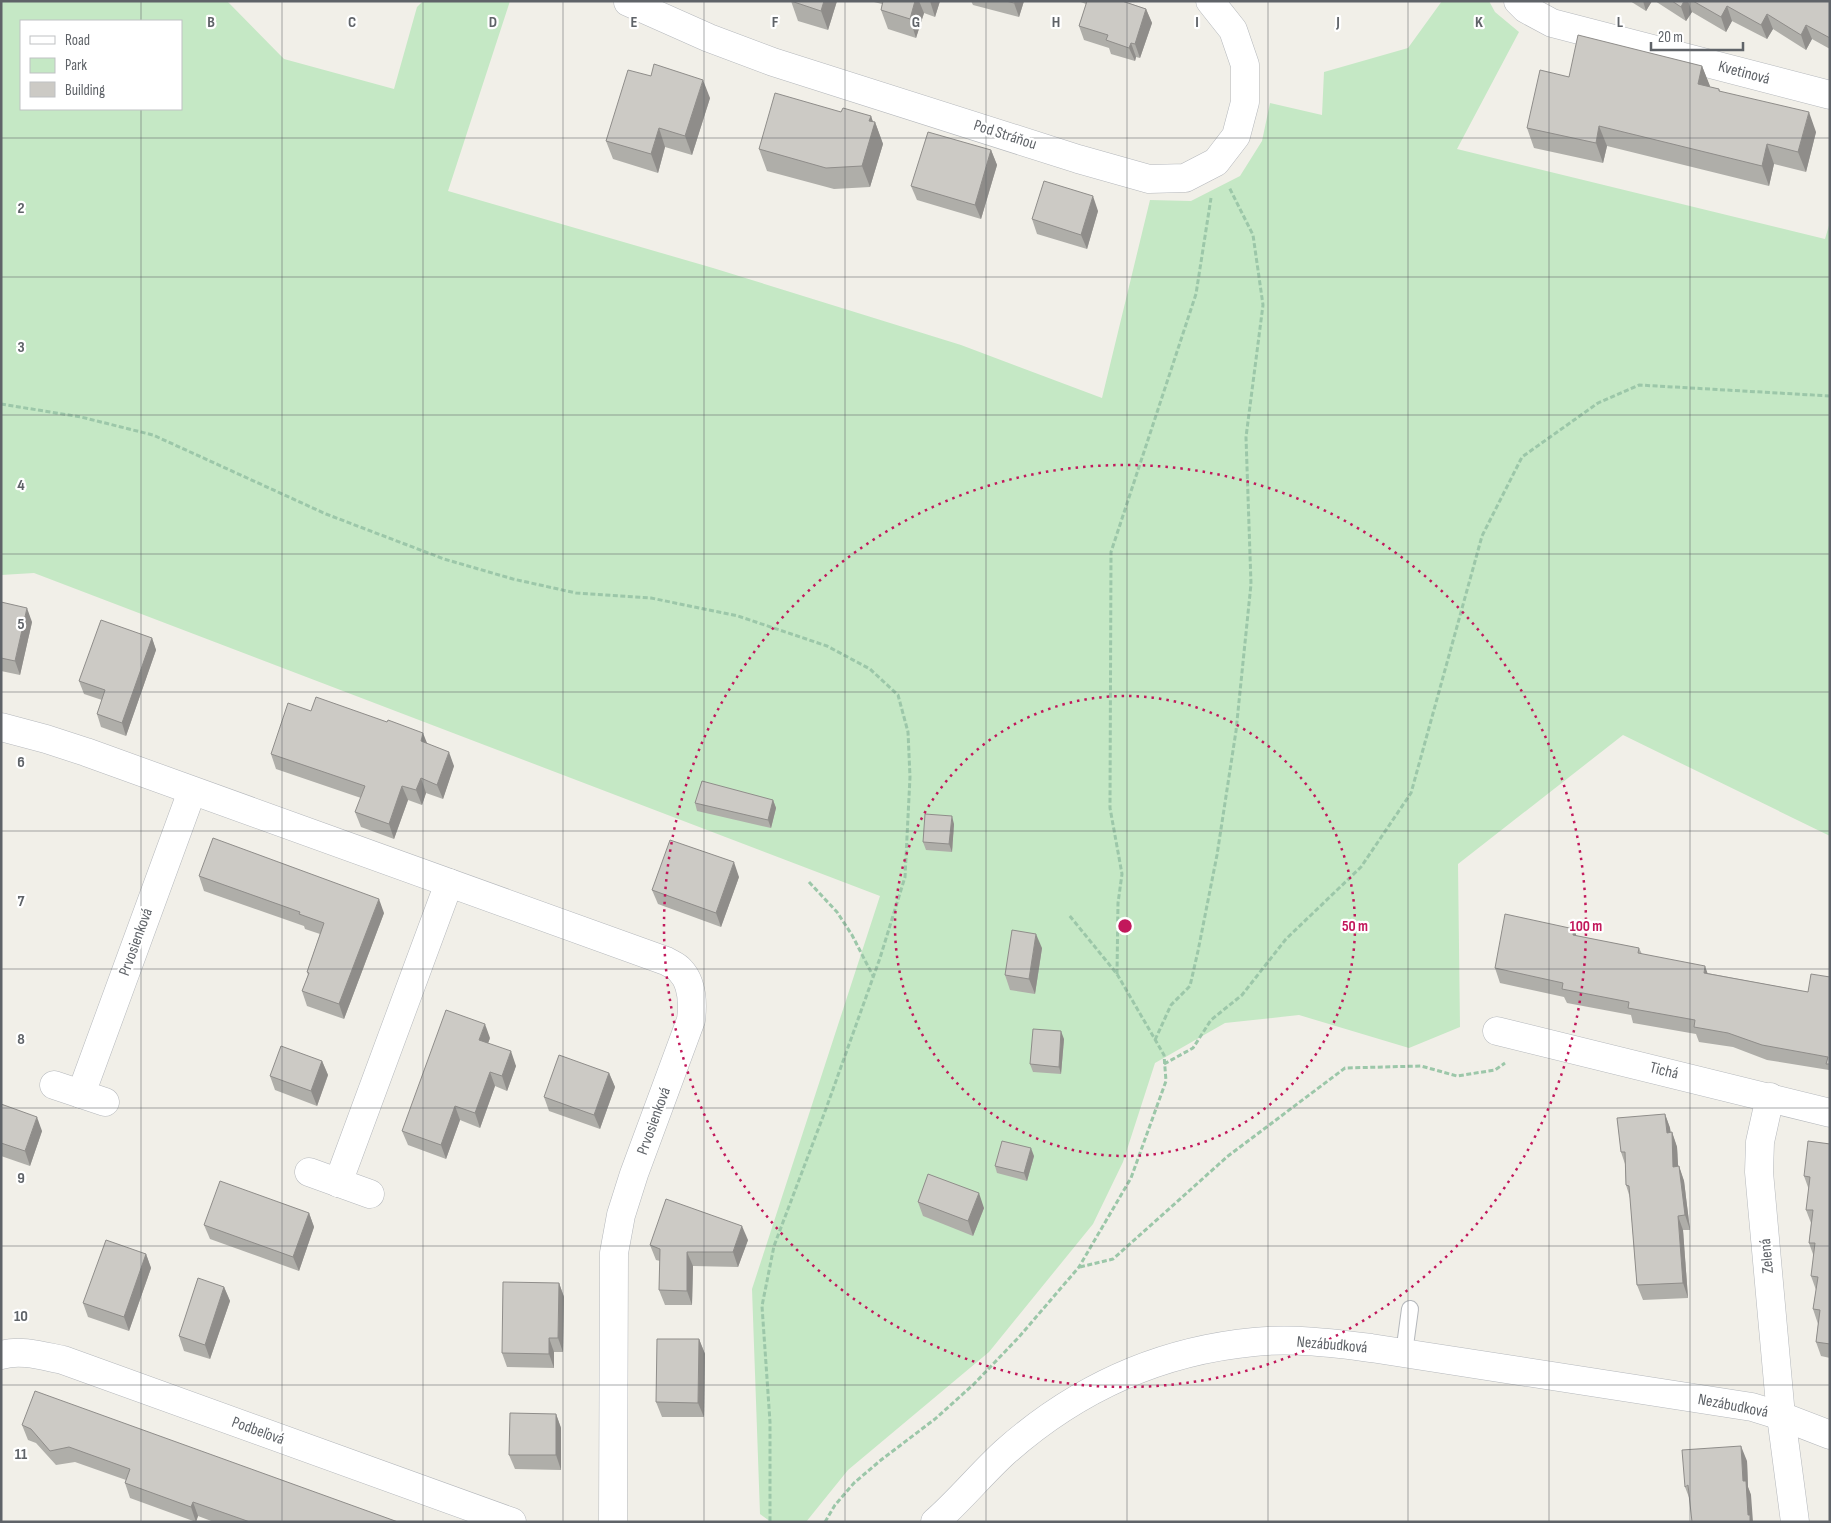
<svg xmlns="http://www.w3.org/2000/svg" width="1831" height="1523" viewBox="0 0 1831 1523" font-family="'Sofia Sans Condensed',sans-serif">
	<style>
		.green { fill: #c5e8c5; fill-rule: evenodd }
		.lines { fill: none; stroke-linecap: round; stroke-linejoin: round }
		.lane-casing { stroke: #b5b8bc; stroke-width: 18 }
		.street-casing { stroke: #b5b8bc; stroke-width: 29 }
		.path { stroke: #9cc7a9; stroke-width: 3; stroke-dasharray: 5 2.5; stroke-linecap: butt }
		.lane { stroke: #fff; stroke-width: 16 }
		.street { stroke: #fff; stroke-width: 28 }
		.wall { fill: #afaea9 }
		.shaded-wall { fill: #8f8d8a }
		.building { fill: #cccac5; stroke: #8f8d8a }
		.grid { fill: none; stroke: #5f6368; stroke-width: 1; stroke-opacity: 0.55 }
		.ring { fill: none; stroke: #c2185b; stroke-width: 2.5; stroke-dasharray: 2.5 5 }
		.labels { text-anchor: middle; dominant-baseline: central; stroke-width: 4.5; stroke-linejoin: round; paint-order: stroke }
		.street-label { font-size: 16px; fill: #5f6368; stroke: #fff }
		.grid-label { font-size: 16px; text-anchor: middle; font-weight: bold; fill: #5f6368; stroke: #fff; stroke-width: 4.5; stroke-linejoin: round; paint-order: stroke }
		.centre { fill: #c2185b; stroke: #fff; stroke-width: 2.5 }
		.ring-label { font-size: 15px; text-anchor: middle; font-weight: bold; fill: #c2185b; stroke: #fff; stroke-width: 4.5; stroke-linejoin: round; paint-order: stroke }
	</style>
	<rect width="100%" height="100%" fill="#f1efe8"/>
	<path class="green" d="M 1,1 L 227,1 L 284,59 L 394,89 L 417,7 L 423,1 L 510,1 L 448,191 L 713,268 L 961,345 L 1102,398 L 1150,200 L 1191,201 L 1240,176 L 1262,141 L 1270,103 L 1322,115 L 1324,72 L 1408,48 L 1442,1 L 1489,1 L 1495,12 L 1519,32 L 1457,149 L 1825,239 L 1830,222 L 1830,836 L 1623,735 L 1458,864 L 1460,1027 L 1409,1048 L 1299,1015 L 1225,1023 L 1155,1063 L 1123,1162 L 1093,1224 L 989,1352 L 848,1470 L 806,1522 L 771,1522 L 760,1514 L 752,1289 L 880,896 L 34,573 L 1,575 ZM 21,21 L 181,21 L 181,109 L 21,109 Z"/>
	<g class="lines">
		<defs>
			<polyline id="lane" points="1404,1353 1410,1309"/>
			<g id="street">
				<polyline points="1518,1 1526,9 1552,23 1830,95"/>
				<polyline points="628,2 709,38 773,62 1078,159 1149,179 1185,178 1216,162 1236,136 1245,102 1245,65 1233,30 1210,1"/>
				<path d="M 1,727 L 46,739 L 86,752 L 666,961 C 671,964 677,966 680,970 C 693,983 693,1003 691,1020 L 634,1174 L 621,1215 L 614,1253 L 613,1522"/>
				<polyline points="1497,1031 1830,1113"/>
				<polyline points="54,1085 105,1102"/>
				<polyline points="81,1094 192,791"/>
				<polyline points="1770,1097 1760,1142 1759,1172 1781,1416 1795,1522"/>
				<polyline points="309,1172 370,1194"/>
				<polyline points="338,1183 449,883"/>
				<path d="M 1,1355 C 21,1349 43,1356 63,1360 L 512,1522"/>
				<path d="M 935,1522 C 960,1500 981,1474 1005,1452 C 1076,1389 1159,1351 1254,1342 C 1293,1338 1333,1343 1371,1348 L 1752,1407 L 1781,1416 L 1830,1435"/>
			</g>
		</defs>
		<use href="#lane" class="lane-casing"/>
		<use href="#street" class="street-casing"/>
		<g class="path">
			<polyline points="1,404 81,417 153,435 326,514 444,559 513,579 576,593 651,598 738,616 827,646 870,669 898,695 908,732 910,777 905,877 880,958 827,1106 774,1246 762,1306 770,1422 770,1522"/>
			<polyline points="809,882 837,912 852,935 873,976"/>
			<polyline points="1117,974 1118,903 1122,874 1110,808 1111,552 1196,294 1211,198"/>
			<polyline points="1155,1040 1171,1005 1190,986 1198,951 1217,855 1236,731 1251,584 1246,437 1263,305 1253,235 1229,187"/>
			<polyline points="1164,1064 1193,1048 1211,1020 1242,995 1286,939 1361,867 1411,793 1482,536 1522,457 1598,403 1639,385 1830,396"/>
			<polyline points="1080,1267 1113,1259 1228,1156 1345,1068 1421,1066 1457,1076 1495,1070 1505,1063"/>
			<polyline points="825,1522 835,1505 854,1483 881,1460 935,1419 974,1384 1019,1337 1079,1267 1131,1178 1166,1081 1164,1055 1117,974 1069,915"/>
		</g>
		<use href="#lane" class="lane"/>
		<use href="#street" class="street"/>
	</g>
	<g class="wall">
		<polygon points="791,1 837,1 828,30 798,21"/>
		<polygon points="870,1 940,1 935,17 924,13 916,38 888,29 881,10 882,4"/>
		<polygon points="971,1 1024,1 1019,17 973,5"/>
		<polygon points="1078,1 1123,1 1146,9 1152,23 1140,58 1136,57 1135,61 1111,54 1109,48 1084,40 1079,26 1086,4"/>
		<polygon points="1630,1 1652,1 1646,11"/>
		<polygon points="1655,1 1830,1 1830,49 1812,39 1806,50 1773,29 1767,39 1732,21 1726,32 1692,12 1686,21"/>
		<polygon points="1702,66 1710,87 1719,89 1720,91 1816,132 1806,172 1774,164 1769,186 1607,146 1603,163 1534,148 1527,128 1569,77"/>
		<polygon points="651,76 710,98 692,155 665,147 658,173 613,159 606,141"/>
		<polygon points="841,112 871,116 873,122 875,122 883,144 870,187 834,189 767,171 759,149"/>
		<polygon points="991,150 997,165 981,219 917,200 911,186"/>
		<polygon points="1098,211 1087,249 1037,234 1032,219"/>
		<polygon points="1,602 32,622 20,675 1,671"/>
		<polygon points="152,638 156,650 126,736 101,727 97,714 102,700 84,694 79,681"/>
		<polygon points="311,711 427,744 454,766 443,799 426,793 422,805 408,800 394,839 361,827 355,812 361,798 276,769 271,754"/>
		<polygon points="773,800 776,808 771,828 697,811 695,803"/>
		<polygon points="954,824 952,852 926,850 923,842"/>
		<polygon points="199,876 384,913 344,1019 307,1006 302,991 308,975 307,972 320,934 305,929 304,926 204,891"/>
		<polygon points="739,877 721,927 658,904 652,890"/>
		<polygon points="1574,929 1576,936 1639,948 1642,954 1707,973 1808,992 1830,977 1830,1073 1829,1070 1767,1060 1733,1047 1699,1042 1696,1034 1633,1023 1631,1015 1567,1003 1564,997 1500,983 1495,968"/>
		<polygon points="1042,948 1035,994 1010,990 1005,975"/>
		<polygon points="490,1038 488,1043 516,1066 507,1091 495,1086 480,1128 460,1120 446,1159 408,1145 402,1131"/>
		<polygon points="1064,1039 1061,1074 1033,1072 1030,1064"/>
		<polygon points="322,1061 328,1075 317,1106 275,1090 270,1076"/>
		<polygon points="609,1073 615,1087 600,1129 549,1111 544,1097"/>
		<polygon points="1,1104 42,1131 30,1166 1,1156"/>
		<polygon points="1665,1114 1670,1128 1671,1133 1672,1132 1677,1147 1678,1166 1679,1166 1684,1181 1690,1230 1683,1230 1688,1298 1643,1300 1637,1285 1630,1198 1626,1185 1625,1164 1621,1152"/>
		<polygon points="1830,1144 1830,1358 1821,1356 1816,1342 1818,1324 1813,1309 1816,1290 1811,1276 1814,1257 1809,1243 1811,1223 1806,1210 1809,1190 1804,1176"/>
		<polygon points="1034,1156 1027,1181 997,1173 995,1166"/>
		<polygon points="918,1202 984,1208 973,1236 923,1216"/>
		<polygon points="309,1213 314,1227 299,1271 210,1239 204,1225"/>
		<polygon points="748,1240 738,1267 693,1266 692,1305 665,1305 659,1290 660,1261 656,1260 650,1245"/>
		<polygon points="146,1254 151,1268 129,1331 88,1317 83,1303"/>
		<polygon points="559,1283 564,1297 563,1352 554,1352 554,1368 507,1367 502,1353"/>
		<polygon points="224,1287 230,1301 210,1359 184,1351 179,1336"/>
		<polygon points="699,1339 705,1354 704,1417 662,1417 656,1402"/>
		<polygon points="556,1414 561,1428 561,1470 515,1469 509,1455"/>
		<polygon points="22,1425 398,1522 214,1522 198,1516 196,1522 130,1498 125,1483 126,1480 75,1462 56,1465 36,1443 28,1440"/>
		<polygon points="1747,1461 1748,1487 1751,1495 1690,1500 1685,1487"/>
	</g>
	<g class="shaded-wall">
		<polygon points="824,1 837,1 828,30 821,11"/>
		<polygon points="915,1 919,1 924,13 916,38 910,19"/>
		<polygon points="930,1 940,1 935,17"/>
		<polygon points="1015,1 1024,1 1019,17 1014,3"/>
		<polygon points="1643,1 1652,1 1646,11"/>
		<polygon points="1684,1 1688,1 1692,12 1686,21 1681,7"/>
		<polygon points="1727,6 1732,21 1726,32 1721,17"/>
		<polygon points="1146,9 1152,23 1140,58 1135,44"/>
		<polygon points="1767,14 1773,29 1767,39 1761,25"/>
		<polygon points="1806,25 1812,39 1806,50 1801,35"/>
		<polygon points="1131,43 1136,57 1135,61 1129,48"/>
		<polygon points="1702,66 1710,86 1706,104 1698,84"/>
		<polygon points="703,80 710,98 692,155 685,136"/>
		<polygon points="1809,112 1816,132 1806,172 1798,152"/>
		<polygon points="871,116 874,125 875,122 883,144 870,187 862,166 869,121"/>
		<polygon points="1599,126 1607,146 1603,163 1596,143"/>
		<polygon points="659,128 665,147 658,173 651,154"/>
		<polygon points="1767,144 1774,164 1769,186 1762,166"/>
		<polygon points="991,150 997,165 981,219 975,205"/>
		<polygon points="1093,196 1098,211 1087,249 1081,235"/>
		<polygon points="27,608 32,622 20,675 15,661"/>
		<polygon points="152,638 156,650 126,736 122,723"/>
		<polygon points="423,733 429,748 421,741"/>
		<polygon points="449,752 454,766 443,799 437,785"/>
		<polygon points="421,778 426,793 422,805 416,790"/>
		<polygon points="402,786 408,800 394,839 389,824"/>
		<polygon points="773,800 776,808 771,828 768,820"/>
		<polygon points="952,816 954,824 952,852 949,844"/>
		<polygon points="734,862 739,877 721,927 716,913"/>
		<polygon points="379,899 384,913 344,1019 339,1004"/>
		<polygon points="1574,929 1579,943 1573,935"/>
		<polygon points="1036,934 1042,948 1035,994 1029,979"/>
		<polygon points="1705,966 1710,980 1704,973"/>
		<polygon points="485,1024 490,1038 484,1054 479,1040"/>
		<polygon points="1061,1031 1064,1039 1061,1074 1059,1067"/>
		<polygon points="511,1051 516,1066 507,1091 502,1076"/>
		<polygon points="322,1061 328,1075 317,1106 311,1091"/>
		<polygon points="490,1072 495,1086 480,1128 475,1113"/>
		<polygon points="609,1073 615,1087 600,1129 594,1115"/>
		<polygon points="455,1106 460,1120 446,1159 441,1145"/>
		<polygon points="1665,1114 1670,1128 1672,1148 1667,1133"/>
		<polygon points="37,1117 42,1131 30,1166 25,1151"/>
		<polygon points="1672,1132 1677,1147 1679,1181 1673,1167"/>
		<polygon points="1031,1148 1034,1156 1027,1181 1024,1173"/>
		<polygon points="1679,1166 1684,1181 1690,1230 1685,1215"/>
		<polygon points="979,1193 984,1208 973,1236 968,1221"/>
		<polygon points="309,1213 314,1227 299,1271 293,1257"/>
		<polygon points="1678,1216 1683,1230 1688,1298 1683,1283"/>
		<polygon points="742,1226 748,1240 738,1267 733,1252"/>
		<polygon points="687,1252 693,1266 692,1305 687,1291"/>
		<polygon points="146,1254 151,1268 129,1331 124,1317"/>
		<polygon points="559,1283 564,1297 563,1352 558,1338"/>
		<polygon points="224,1287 230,1301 210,1359 205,1345"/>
		<polygon points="549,1338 554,1352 554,1368 549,1354"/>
		<polygon points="699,1339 705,1354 704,1417 698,1403"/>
		<polygon points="556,1414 561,1428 561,1470 556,1455"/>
		<polygon points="1741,1446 1747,1461 1748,1487 1751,1495 1753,1522 1750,1522 1748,1515 1743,1481"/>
		<polygon points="193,1502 198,1516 196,1522 191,1507"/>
	</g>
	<g class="building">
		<polygon points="791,1 824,1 821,11"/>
		<polygon points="883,1 915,1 910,19 881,10"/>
		<polygon points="1006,1 1015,1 1014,3"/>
		<polygon points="1087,1 1122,1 1146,9 1135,44 1131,43 1129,48 1106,40 1108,35 1079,26"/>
		<polygon points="1672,1 1684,1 1681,7"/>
		<polygon points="1693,1 1830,1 1830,38 1806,25 1801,35 1767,14 1761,25 1727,6 1721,17"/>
		<polygon points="1578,35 1702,66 1698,84 1719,89 1719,91 1809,112 1798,152 1767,144 1762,166 1599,126 1596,143 1527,128 1540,70 1569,77"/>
		<polygon points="654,64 703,80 685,136 659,128 651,154 606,141 628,70 651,76"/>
		<polygon points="775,93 841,112 843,108 871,116 869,121 875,122 862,166 826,168 759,149"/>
		<polygon points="928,132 991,150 975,205 911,186"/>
		<polygon points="1044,181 1093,196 1081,235 1032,219"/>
		<polygon points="1,602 27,608 15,661 1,658"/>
		<polygon points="101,620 152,638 122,723 97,714 105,690 79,681"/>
		<polygon points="316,697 387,722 388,720 423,733 421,741 449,752 437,785 421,778 416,790 402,786 389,824 355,812 365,786 271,754 288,703 311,711"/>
		<polygon points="702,781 773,800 768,820 695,803"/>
		<polygon points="925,814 952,816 949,844 923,842"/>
		<polygon points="213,838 379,899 339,1004 302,991 309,973 307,972 324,923 299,914 300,912 199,876"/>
		<polygon points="670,840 734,862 716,913 652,890"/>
		<polygon points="1505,914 1574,929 1573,935 1639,948 1638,953 1705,966 1704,973 1737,979 1808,992 1811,974 1830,977 1830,1064 1826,1064 1828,1057 1762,1045 1728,1033 1694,1027 1695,1020 1628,1008 1629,1002 1562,989 1563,983 1495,968"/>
		<polygon points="1012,930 1036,934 1029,979 1005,975"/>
		<polygon points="446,1010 485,1024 479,1040 511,1051 502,1076 490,1072 475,1113 455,1106 441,1145 402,1131"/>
		<polygon points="1033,1029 1061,1031 1059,1067 1030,1064"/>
		<polygon points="281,1046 322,1061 311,1091 270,1076"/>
		<polygon points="559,1055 609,1073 594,1115 544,1097"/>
		<polygon points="1,1104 37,1117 25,1151 1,1143"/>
		<polygon points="1665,1114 1667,1133 1672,1132 1673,1167 1679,1166 1685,1215 1678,1216 1683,1283 1637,1285 1629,1186 1626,1185 1625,1152 1621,1152 1617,1118"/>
		<polygon points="1002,1141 1031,1148 1024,1173 995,1166"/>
		<polygon points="1808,1141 1830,1144 1830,1344 1816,1342 1820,1310 1813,1309 1818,1277 1811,1276 1815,1243 1809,1243 1813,1210 1806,1210 1810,1177 1804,1176"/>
		<polygon points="928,1174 979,1193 968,1221 918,1202"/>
		<polygon points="220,1181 309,1213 293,1257 204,1225"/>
		<polygon points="666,1199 742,1226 733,1252 687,1252 687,1291 659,1290 660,1249 650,1245"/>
		<polygon points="106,1240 146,1254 124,1317 83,1303"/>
		<polygon points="198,1278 224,1287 205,1345 179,1336"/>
		<polygon points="503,1282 559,1283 558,1338 549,1338 549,1354 502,1353"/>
		<polygon points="657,1339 699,1339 698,1403 656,1402"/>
		<polygon points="35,1391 398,1522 250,1522 193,1502 191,1507 125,1483 130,1469 69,1447 50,1451 31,1429 22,1425"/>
		<polygon points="510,1413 556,1414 556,1455 509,1455"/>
		<polygon points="1741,1446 1743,1481 1746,1481 1748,1515 1750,1515 1750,1522 1692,1522 1688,1485 1685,1487 1682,1450"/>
	</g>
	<path class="grid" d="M 141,1 L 141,21M 282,1 L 282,1522M 423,1 L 423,1522M 563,1 L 563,1522M 704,1 L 704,1522M 845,1 L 845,1522M 986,1 L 986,1522M 1127,1 L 1127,1522M 1268,1 L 1268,1522M 1408,1 L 1408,1522M 1549,1 L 1549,1522M 1690,1 L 1690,1522M 141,109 L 141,1522M 1,138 L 1830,138M 1,277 L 1830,277M 1,415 L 1830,415M 1,554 L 1830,554M 1,692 L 1830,692M 1,831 L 1830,831M 1,969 L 1830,969M 1,1108 L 1830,1108M 1,1246 L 1830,1246M 1,1385 L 1830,1385"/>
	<g class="ring">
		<circle cx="1125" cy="926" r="230"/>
		<circle cx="1125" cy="926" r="461"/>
	</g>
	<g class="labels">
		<g class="street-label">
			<text transform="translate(1744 73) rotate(15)">Kvetinová</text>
			<text transform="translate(1005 135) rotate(18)">Pod Stráňou</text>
			<text transform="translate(136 942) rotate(-70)">Prvosienková</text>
			<text transform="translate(1664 1071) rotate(14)">Tichá</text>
			<text transform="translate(654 1121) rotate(-70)">Prvosienková</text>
			<text transform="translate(1767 1256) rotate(-95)">Zelená</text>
			<text transform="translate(1332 1345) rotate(5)">Nezábudková</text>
			<text transform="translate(1733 1406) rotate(11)">Nezábudková</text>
			<text transform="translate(258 1431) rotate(20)">Podbeľová</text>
		</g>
	</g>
	<g class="grid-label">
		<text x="211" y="27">B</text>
		<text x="352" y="27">C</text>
		<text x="493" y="27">D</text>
		<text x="634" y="27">E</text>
		<text x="775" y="27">F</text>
		<text x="916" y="27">G</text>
		<text x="1056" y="27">H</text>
		<text x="1197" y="27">I</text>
		<text x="1338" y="27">J</text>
		<text x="1479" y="27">K</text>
		<text x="1620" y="27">L</text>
		<text x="21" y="213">2</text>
		<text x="21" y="352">3</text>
		<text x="21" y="490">4</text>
		<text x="21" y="629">5</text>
		<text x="21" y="767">6</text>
		<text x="21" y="906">7</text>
		<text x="21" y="1044">8</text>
		<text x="21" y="1183">9</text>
		<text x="21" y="1321">10</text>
		<text x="21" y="1459">11</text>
	</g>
	<circle cx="1125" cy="926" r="8" class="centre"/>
	<g class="ring-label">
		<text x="1355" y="931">50 m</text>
		<text x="1586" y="931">100 m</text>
	</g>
	<rect width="1831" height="1523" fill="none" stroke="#5f6368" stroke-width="5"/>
	<rect x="20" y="20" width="162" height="90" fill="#ffffff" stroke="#bfc1c3"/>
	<rect x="30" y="36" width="25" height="8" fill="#ffffff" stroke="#bfc1c3"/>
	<text x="65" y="45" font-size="15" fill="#5f6368">Road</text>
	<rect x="30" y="58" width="25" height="15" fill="#c5e8c5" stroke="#bfc1c3"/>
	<text x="65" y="70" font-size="15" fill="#5f6368">Park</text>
	<rect x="30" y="82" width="25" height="15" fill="#cccac5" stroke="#bfc1c3"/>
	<text x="65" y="95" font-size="15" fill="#5f6368">Building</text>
	<path d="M1651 42v8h92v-8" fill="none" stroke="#5f6368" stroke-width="2.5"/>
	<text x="1658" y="42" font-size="15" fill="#5f6368" stroke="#ffffff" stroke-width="4" paint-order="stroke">20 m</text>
</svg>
